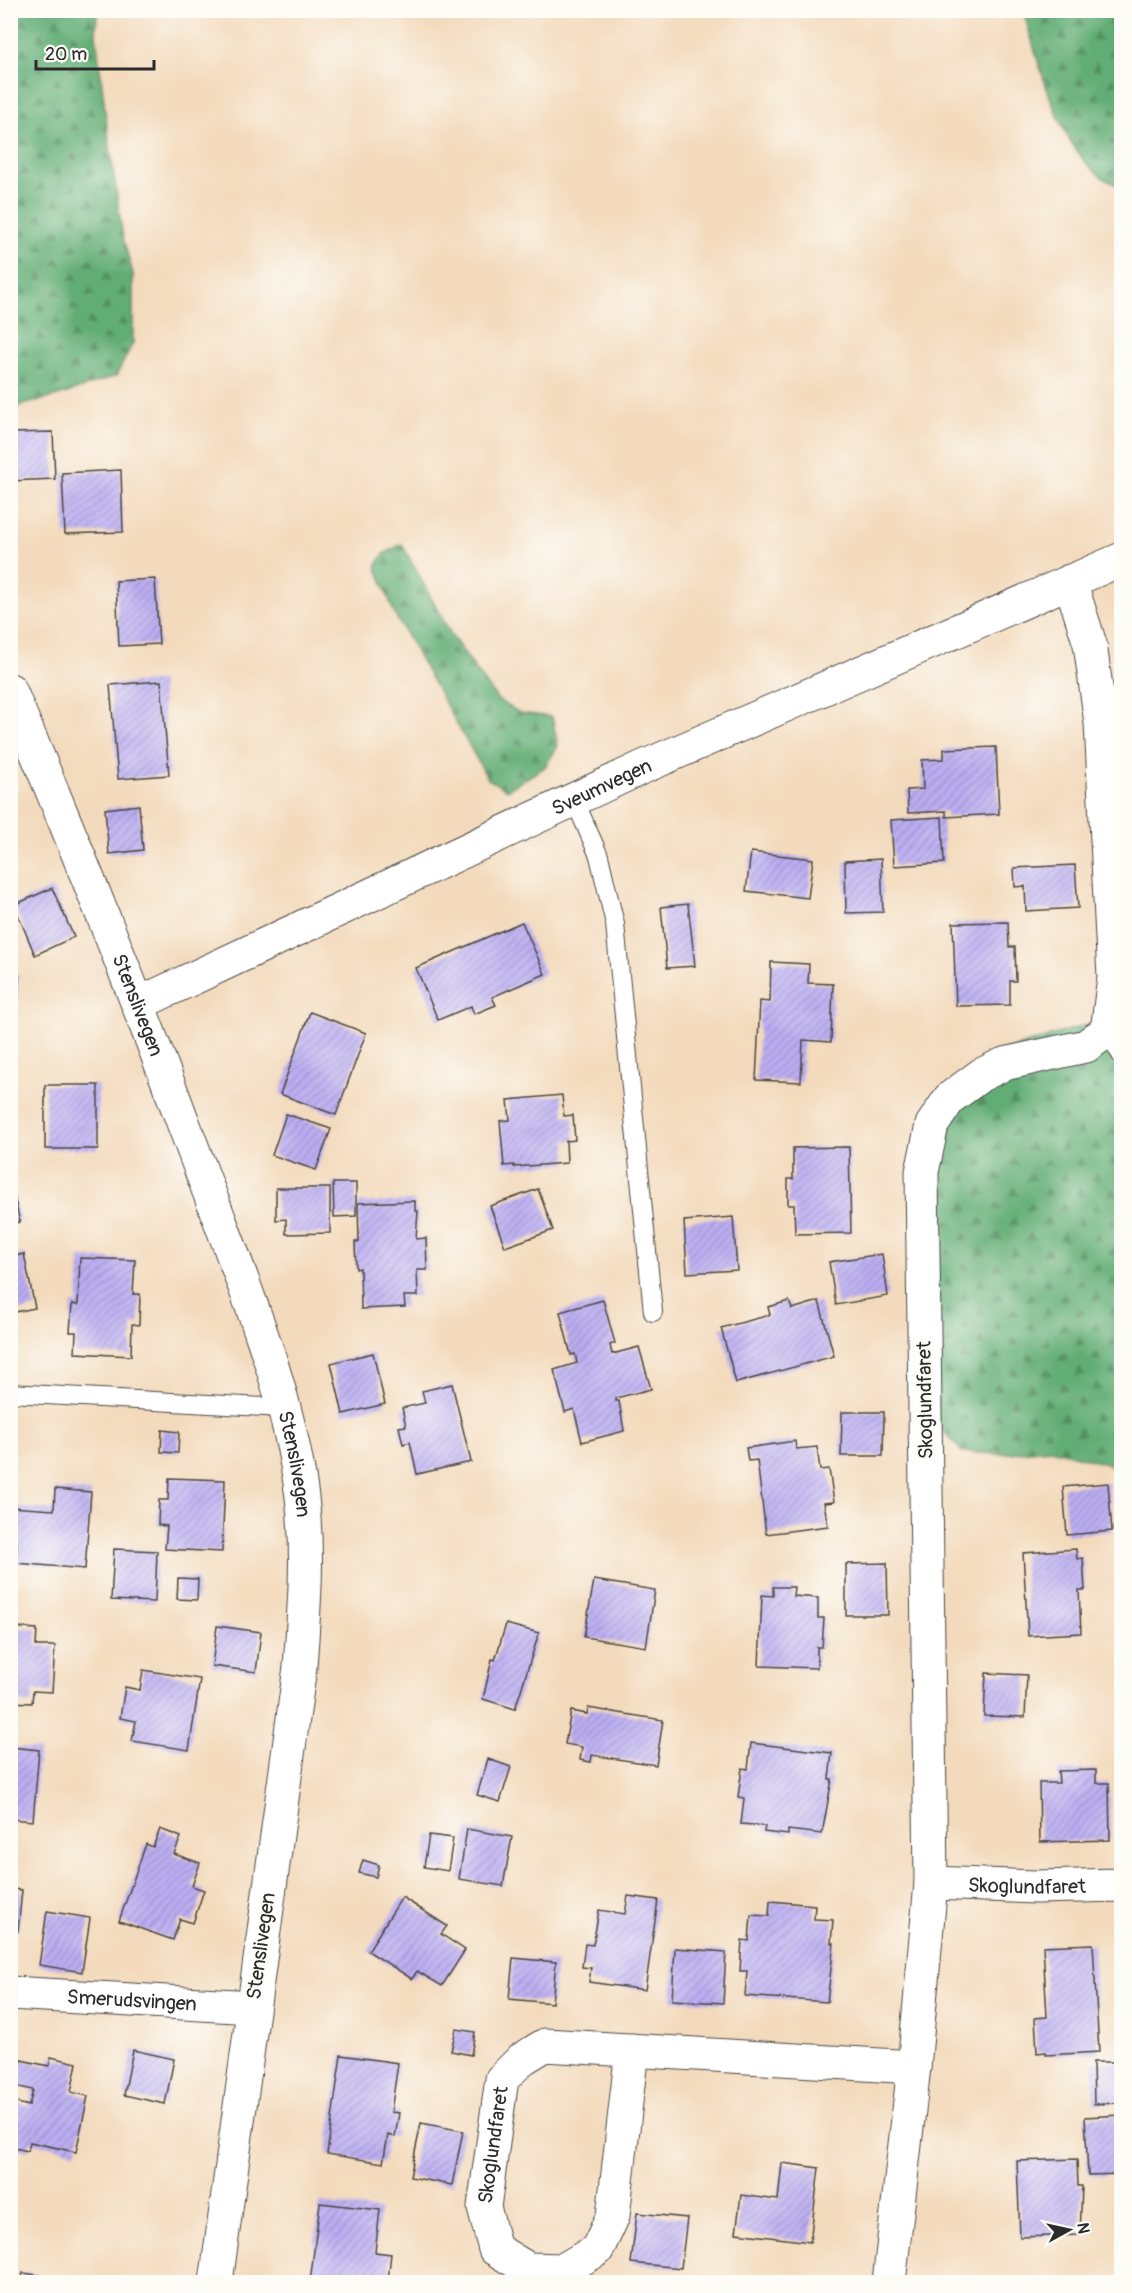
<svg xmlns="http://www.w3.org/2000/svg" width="1132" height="2293" viewBox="0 0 1132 2293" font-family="Pangolin,sans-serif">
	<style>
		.forest { fill: url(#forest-firs); stroke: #466c50; stroke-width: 1.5 }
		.building { fill: url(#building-hatch) }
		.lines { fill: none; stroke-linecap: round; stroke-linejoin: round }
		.lane-casing { stroke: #494541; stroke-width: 20 }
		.street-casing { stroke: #494541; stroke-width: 35 }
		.lane { stroke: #fff; stroke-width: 18 }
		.street { stroke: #fff; stroke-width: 33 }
		.labels { text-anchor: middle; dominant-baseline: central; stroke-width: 5; stroke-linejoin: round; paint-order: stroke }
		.street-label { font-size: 20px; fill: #2b2b2b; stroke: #fdfcf7 }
	</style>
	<defs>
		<pattern id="forest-firs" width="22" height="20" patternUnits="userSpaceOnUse" patternTransform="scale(1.5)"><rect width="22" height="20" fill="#62ad75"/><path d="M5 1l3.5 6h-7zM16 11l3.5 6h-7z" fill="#518d60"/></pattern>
		<pattern id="building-hatch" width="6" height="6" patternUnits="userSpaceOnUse" patternTransform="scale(1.5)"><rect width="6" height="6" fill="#bcaef3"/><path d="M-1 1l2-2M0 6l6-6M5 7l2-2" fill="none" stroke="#998ec5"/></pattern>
	</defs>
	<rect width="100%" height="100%" fill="#fdfcf7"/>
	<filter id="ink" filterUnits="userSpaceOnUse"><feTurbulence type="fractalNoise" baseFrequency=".0167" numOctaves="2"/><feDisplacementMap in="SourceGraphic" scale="12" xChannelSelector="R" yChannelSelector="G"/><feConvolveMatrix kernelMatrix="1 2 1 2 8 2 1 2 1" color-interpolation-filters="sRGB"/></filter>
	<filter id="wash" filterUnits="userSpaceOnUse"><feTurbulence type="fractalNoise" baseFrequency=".008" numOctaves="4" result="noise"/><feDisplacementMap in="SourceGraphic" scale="24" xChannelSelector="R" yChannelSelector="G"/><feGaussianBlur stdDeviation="1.35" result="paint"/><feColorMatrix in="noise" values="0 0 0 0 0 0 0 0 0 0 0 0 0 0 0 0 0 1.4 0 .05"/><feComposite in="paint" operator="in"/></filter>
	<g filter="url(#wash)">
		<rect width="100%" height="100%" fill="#f3dabc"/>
		<g class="forest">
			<polygon points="10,11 97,11 96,35 107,126 123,238 133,274 133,343 116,376 58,396 11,408"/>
			<path d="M 1023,11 L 1121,11 L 1121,186 C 1062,171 1039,61 1023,11 Z"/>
			<polygon points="402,544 453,638 498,700 520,713 552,717 558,746 545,767 507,790 488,779 395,615 376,566 384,554"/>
			<polygon points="1121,973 1121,1468 1051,1449 998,1454 962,1452 926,1412 936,1103 991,1055 1095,1022"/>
		</g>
		<g id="blocks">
			<g class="building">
				<polygon points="53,432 55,479 10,481 10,433"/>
				<polygon points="121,470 123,532 65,534 62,473"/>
				<polygon points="155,579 159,644 119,646 116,581"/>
				<polygon points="161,681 169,775 118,779 110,685"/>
				<polygon points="996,747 999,814 946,817 946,811 908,813 907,790 923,789 922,760 944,759 944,749"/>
				<polygon points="139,805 143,850 109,854 105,809"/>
				<polygon points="942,817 944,863 894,866 891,820"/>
				<polygon points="751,852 813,859 808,898 746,891"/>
				<polygon points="881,859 883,912 846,913 845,861"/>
				<polygon points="1075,865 1078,908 1026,911 1025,886 1015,887 1014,868"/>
				<polygon points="52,888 74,937 35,955 14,905"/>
				<polygon points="688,904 695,966 667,968 661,907"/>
				<polygon points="522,922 545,974 492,997 496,1005 474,1014 471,1006 438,1020 416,968"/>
				<polygon points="1008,922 1009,947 1015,947 1016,981 1010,981 1010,1005 956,1006 953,923"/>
				<polygon points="771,962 809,964 808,983 833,984 831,1042 803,1040 801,1082 756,1080 760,1001 770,1002"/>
				<polygon points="10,975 19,975 16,1013 10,1013"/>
				<polygon points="310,1012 366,1033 336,1115 280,1094"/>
				<rect x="45" y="1085" width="53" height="64"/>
				<polygon points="562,1095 564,1116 573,1115 575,1140 566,1141 567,1163 514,1167 514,1165 504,1166 500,1121 510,1120 508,1100"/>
				<polygon points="286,1114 331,1129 316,1170 272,1155"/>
				<polygon points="849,1147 851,1233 795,1234 794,1205 788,1205 788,1179 793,1179 793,1148"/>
				<polygon points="10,1178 20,1222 10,1224"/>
				<polygon points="333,1183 356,1183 356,1216 334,1217"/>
				<polygon points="276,1188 330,1188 330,1233 286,1234 286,1219 276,1220"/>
				<polygon points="538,1189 553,1230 505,1247 490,1206"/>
				<polygon points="415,1201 415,1211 418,1211 416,1239 426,1238 427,1270 417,1270 418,1296 404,1296 405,1307 361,1309 360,1268 356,1269 355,1242 359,1242 358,1203"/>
				<polygon points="733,1217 737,1270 687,1273 684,1221"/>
				<polygon points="24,1254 35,1308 10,1313 10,1257"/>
				<polygon points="882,1254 888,1296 836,1305 829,1262"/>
				<polygon points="80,1258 135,1260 133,1294 140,1294 139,1325 132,1324 131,1356 75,1353 76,1332 70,1332 72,1304 78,1305"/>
				<polygon points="603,1300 615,1343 610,1345 612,1354 639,1347 651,1389 616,1398 616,1401 619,1401 624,1431 582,1442 574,1409 565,1412 554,1370 577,1363 575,1354 571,1355 560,1312"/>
				<polygon points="789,1301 792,1309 819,1301 834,1356 736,1383 721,1328 770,1315 768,1307"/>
				<polygon points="373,1353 385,1404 343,1414 331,1363"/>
				<polygon points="452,1384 471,1462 417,1474 410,1442 403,1444 399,1427 406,1426 402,1408 425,1403 422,1391"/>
				<polygon points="842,1412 884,1412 883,1456 841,1456"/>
				<polygon points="162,1430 179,1432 178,1453 161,1452"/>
				<polygon points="795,1441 796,1449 817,1447 820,1470 829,1469 834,1502 824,1503 828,1526 766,1534 757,1460 748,1461 746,1448"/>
				<polygon points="169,1478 225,1480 222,1552 165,1549 167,1526 158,1525 159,1500 168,1500"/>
				<polygon points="1108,1483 1112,1531 1067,1535 1063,1487"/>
				<polygon points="55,1489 91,1492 85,1569 16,1563 17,1545 10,1545 10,1507 54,1510"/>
				<polygon points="114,1549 157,1551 155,1602 111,1600"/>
				<polygon points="1076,1549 1077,1559 1083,1558 1085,1590 1079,1590 1081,1633 1028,1636 1023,1553"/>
				<polygon points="887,1563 888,1615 846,1615 846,1564"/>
				<polygon points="178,1578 198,1579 197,1600 177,1599"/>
				<polygon points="594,1580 655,1590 646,1647 584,1637"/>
				<polygon points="773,1587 794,1587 793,1596 818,1598 818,1618 824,1618 822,1647 817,1647 817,1668 759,1666 762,1595 773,1596"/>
				<polygon points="506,1624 539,1633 515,1709 483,1699 492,1659 495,1660"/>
				<polygon points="217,1626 261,1632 256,1672 212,1666"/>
				<polygon points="10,1627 37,1629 36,1646 55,1646 52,1692 33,1691 32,1703 10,1702"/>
				<polygon points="143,1670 200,1679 189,1750 132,1741 136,1721 120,1718 125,1687 140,1690"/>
				<polygon points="986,1673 1027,1675 1025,1717 984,1716"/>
				<polygon points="588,1708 663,1720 656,1765 592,1755 591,1762 580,1760 582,1747 565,1744 571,1711 587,1714"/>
				<polygon points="751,1743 832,1753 829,1779 832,1779 822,1834 788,1830 788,1835 764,1832 765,1826 741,1824 744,1798 738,1797 742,1768 748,1769"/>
				<polygon points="10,1747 39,1750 33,1821 10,1819"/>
				<polygon points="488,1759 511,1767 500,1802 477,1795"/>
				<polygon points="1096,1770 1096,1783 1109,1783 1110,1840 1040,1842 1039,1783 1059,1783 1058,1771"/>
				<polygon points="160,1829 181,1837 174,1854 200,1863 192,1886 204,1890 193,1923 180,1919 173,1940 119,1921 146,1844 153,1847"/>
				<polygon points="467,1829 512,1837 503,1886 459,1879"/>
				<polygon points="429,1835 453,1838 448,1871 424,1867"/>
				<polygon points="363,1860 379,1865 376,1877 359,1873"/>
				<polygon points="10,1889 22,1890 18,1931 10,1930"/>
				<polygon points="628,1896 658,1900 645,1990 589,1982 591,1968 582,1967 585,1944 593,1945 599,1910 625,1914"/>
				<polygon points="402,1897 447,1926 441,1934 465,1950 442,1986 417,1971 412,1979 368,1951"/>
				<polygon points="770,1901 815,1905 814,1919 833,1920 831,1943 834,1943 827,2002 745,1996 747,1971 740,1971 742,1940 749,1941 751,1915 769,1916"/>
				<polygon points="47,1911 90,1918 82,1972 39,1965"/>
				<polygon points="1093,1944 1099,2052 1046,2055 1046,2052 1037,2053 1035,2018 1047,2017 1043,1946"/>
				<polygon points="675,1948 726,1952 723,2003 672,2000"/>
				<polygon points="513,1958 556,1962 552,2003 509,1999"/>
				<polygon points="456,2029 475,2032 471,2055 451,2051"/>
				<polygon points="133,2050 174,2059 165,2104 124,2095"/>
				<polygon points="341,2055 398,2063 391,2112 399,2113 395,2137 388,2135 383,2163 327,2154"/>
				<polygon points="51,2057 77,2063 71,2092 88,2096 76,2152 30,2142 28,2151 10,2147 13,2102 29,2106 33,2090 15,2086 21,2060 49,2066"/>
				<polygon points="1093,2062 1122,2062 1122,2103 1094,2104"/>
				<polygon points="1122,2115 1122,2174 1088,2175 1085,2117"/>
				<polygon points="421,2123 463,2131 452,2185 410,2177"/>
				<polygon points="1077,2159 1078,2186 1082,2186 1080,2235 1020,2237 1017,2161"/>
				<polygon points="782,2163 819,2168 810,2242 736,2233 741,2195 778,2200"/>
				<polygon points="320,2203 380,2210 375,2252 391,2254 388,2280 371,2277 371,2282 310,2282"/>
				<polygon points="637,2213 687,2218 681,2268 631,2263"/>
				<polygon points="23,2273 76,2280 76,2282 21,2282"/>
			</g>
		</g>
	</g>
	<g filter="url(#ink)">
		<use href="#blocks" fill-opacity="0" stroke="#494541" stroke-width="1.5"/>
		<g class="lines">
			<defs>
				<g id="lane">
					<polyline points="574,799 599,856 615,924 653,1312"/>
					<polyline points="1107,1031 1122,1056"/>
					<polyline points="10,1393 283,1408"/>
				</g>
				<g id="street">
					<path id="s1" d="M 10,690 C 79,853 144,1016 205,1181 C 243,1283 288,1389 302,1497 C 309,1555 304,1610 300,1667 L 216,2282"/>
					<path id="s2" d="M 138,1004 L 641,768 L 1122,559"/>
					<path id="s3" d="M 931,1883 L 1036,1887 L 1122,1885"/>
					<path id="s4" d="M 10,1993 L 253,2007"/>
					<path id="s5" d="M 632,2050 L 613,2216 L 597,2250 L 563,2270 L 528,2269 L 495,2249 L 484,2207 L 502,2079 L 522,2059 L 545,2045 L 914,2067"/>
					<polyline points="889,2282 914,2067 931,1883 922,1172 932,1125 950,1098 981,1075 1004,1064 1086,1046 1107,1031 1114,977 1101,723 1090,644 1070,581"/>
				</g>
			</defs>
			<use href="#lane" class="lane-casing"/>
			<use href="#street" class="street-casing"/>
			<use href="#lane" class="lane"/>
			<use href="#street" class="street"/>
		</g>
	</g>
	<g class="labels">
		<g class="street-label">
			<text stroke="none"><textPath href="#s2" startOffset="512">Sveumvegen</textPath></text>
			<text stroke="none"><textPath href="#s1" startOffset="340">Stenslivegen</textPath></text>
			<text transform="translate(925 1400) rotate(-91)">Skoglundfaret</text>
			<text stroke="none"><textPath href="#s1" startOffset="826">Stenslivegen</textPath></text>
			<text stroke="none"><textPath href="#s3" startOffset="96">Skoglundfaret</textPath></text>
			<text transform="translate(261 1946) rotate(-82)">Stenslivegen</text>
			<text stroke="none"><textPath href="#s4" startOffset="122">Smerudsvingen</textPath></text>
			<text stroke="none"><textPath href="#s5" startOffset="424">Skoglundfaret</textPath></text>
		</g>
	</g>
	<rect width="1132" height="2293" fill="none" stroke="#fdfcf7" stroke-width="36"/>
	<g transform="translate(1069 2230) rotate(82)" stroke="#fdfcf7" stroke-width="4.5" paint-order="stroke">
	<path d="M0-4.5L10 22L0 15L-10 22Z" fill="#2b2b2b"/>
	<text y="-9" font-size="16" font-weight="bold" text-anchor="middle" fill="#2b2b2b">N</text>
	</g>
	<path d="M36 60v9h118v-9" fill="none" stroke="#2b2b2b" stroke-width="3"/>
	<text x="45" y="60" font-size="18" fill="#2b2b2b" stroke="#fdfcf7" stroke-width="4.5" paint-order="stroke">20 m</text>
</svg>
